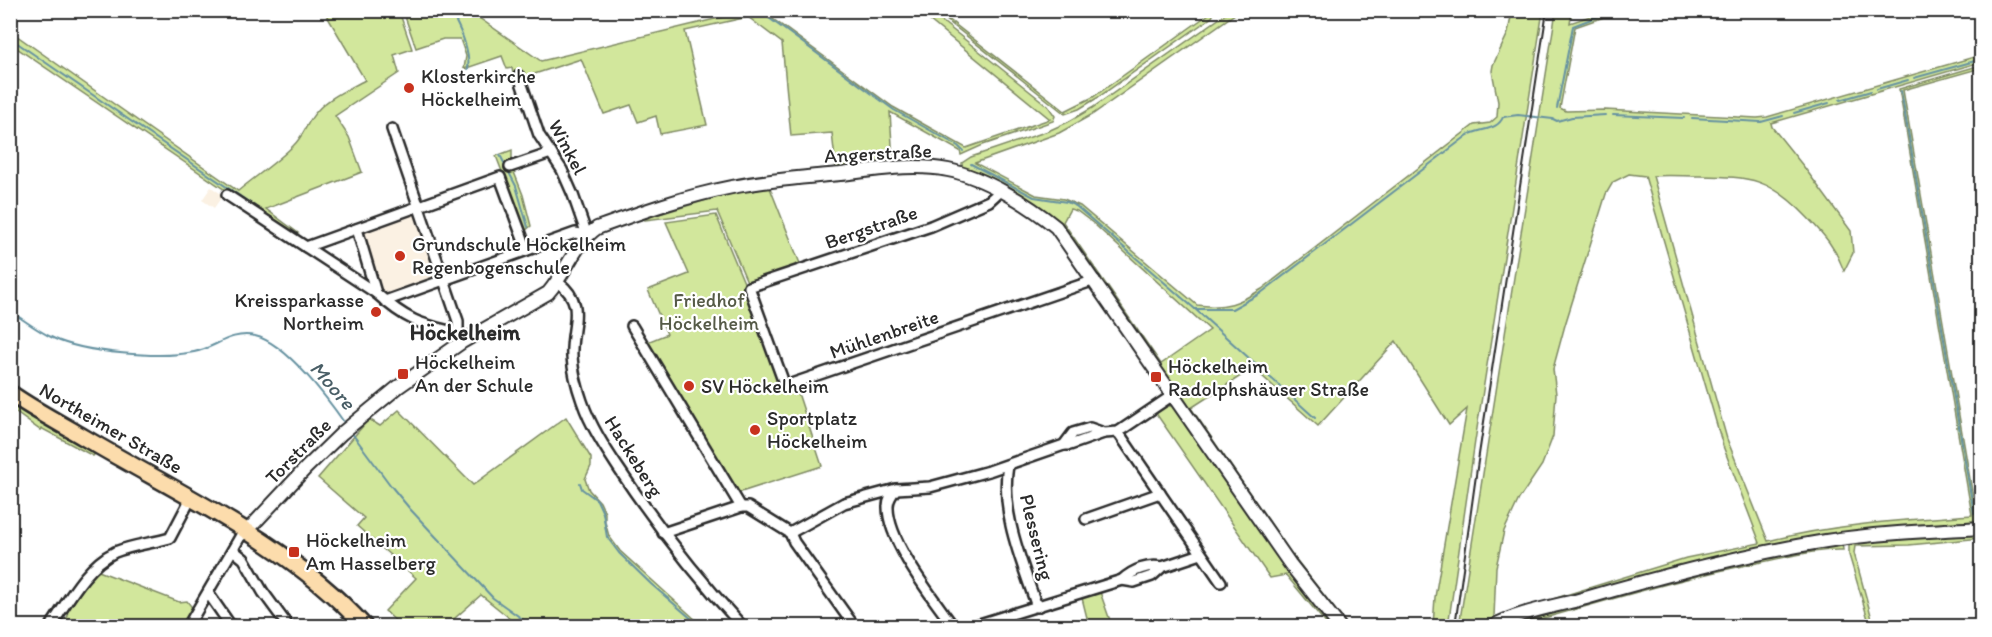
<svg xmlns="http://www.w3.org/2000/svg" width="1992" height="637" viewBox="0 0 1992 637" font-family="Itim,sans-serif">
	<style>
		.built { fill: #fbf1e3 }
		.green { fill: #d2e79c; stroke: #7e8964; stroke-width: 1.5; fill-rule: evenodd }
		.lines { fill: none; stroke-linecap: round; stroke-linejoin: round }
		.stream { stroke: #6692a1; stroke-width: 2 }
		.minor-casing { stroke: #2b2b2b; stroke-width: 14 }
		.tertiary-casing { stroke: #2b2b2b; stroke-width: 16 }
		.primary-casing { stroke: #2b2b2b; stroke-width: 20 }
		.minor { stroke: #fff; stroke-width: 9 }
		.tertiary { stroke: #fff; stroke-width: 12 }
		.primary { stroke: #fcdcac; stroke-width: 15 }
		.rail { stroke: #2b2b2b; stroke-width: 2 }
		.poi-dot { fill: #c8321e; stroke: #fff; stroke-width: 2 }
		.labels { text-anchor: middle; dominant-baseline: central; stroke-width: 4.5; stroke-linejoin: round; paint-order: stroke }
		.poi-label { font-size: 20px; fill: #2b2b2b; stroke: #fff; text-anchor: start }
		.street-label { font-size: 20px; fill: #2b2b2b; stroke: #fff }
		.park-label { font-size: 20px; fill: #555a47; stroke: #fff }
		.water-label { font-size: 21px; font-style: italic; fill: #495e66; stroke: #fff }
		.quarter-label { font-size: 22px; font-weight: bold; fill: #2b2b2b; stroke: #fff }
	</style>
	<rect width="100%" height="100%" fill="#fff"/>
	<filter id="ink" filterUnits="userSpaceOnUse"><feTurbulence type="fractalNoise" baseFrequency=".0167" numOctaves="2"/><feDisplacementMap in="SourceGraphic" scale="12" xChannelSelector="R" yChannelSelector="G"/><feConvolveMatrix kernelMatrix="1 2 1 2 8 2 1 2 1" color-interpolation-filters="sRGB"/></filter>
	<g filter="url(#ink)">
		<g class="built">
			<polygon points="211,187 223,195 214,208 202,200"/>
			<polygon points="414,212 437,279 384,298 362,233 364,230"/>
		</g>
		<g class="green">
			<path d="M 324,11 L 399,11 L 412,49 L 394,55 L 399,73 L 335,116 L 349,137 L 362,172 L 266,209 L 298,233 L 291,235 L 11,44 L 10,31 L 238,191 C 256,176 277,162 293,146 C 304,136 307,121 317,111 C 329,97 349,89 365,80 Z"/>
			<polygon points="403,11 469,11 541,61 748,11 762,11 893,107 966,148 1050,119 918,11 929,11 1048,106 1055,116 1053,121 983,145 961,155 960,151 890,112 893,161 836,168 832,133 791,136 782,43 748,17 685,31 707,125 660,134 656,116 638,122 631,105 604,114 581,59 522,78 521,73 513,74 512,68 507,69 502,56 464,69 466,56 460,39 443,39 416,48"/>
			<polygon points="935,11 938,11 1065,111 1093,97 1209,14 1212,11 1215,11 1212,17 1097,98 1079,109 1065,114"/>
			<path d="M 1230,11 L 1239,11 L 1093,114 L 1059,133 L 975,163 L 1036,195 L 1064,199 L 1080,206 L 1197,305 C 1226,309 1239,303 1262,289 L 1474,125 L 1490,123 L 1497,117 L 1498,102 L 1492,71 L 1493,65 L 1508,33 L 1512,11 L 1543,11 L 1475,441 L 1448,626 L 1433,626 L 1435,597 L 1467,409 L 1449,425 L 1396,341 L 1318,426 L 1253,368 L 1191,408 L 1291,553 L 1348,626 L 1343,626 L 1324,603 L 1186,407 L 1188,405 L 1178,390 L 1175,391 L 1071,239 L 962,168 L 962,163 L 971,157 L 1048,131 L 1068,122 L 1092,108 ZM 1070,209 L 1077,211 L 1094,224 L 1210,330 L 1161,364 L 1063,222 Z"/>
			<path d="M 1556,11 L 1572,11 L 1570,23 L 1605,11 L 1621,11 L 1575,27 L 1560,108 L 1566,111 L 1605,110 L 1757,118 L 1767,117 L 1981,55 L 1981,62 L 1771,123 L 1772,127 L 1804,167 L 1851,231 L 1853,253 L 1844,271 C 1835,247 1825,236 1808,218 C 1770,178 1752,177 1700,176 C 1684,176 1668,175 1653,176 L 1727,439 L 1768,541 C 1834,524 1904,520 1972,515 L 1899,89 L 1981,65 L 1981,68 L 1903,90 L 1976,514 L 1981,515 L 1981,524 L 1849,536 L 1490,623 L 1487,626 L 1459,626 ZM 1629,174 L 1645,176 L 1723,446 L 1760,543 L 1686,558 L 1494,617 L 1496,567 L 1504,531 L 1519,499 L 1542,465 L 1553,436 L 1556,394 L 1553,369 L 1565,325 L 1606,194 L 1613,182 Z"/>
			<polygon points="512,150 512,167 523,195 531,226 525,231 496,156"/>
			<polygon points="770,188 801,266 748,284 717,211 645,220 642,219 731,193"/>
			<polygon points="716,215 745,285 783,394 797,390 822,466 738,493 647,342 667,334 648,290 689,274 666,222"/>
			<polygon points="11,403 94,452 94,455 93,456 41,428 40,430 11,409"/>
			<polygon points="1164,406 1173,406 1335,626 1328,626 1286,575 1270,578 1155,412"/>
			<polygon points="399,410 473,485 566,417 591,458 591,466 585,479 589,490 600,502 605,513 605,522 609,536 620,551 697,621 702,626 515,626 507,616 481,595 446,626 401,626 385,611 416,578 357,526 364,518 318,478 369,419 380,426"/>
			<polygon points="1981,531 1981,538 1909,545 1855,546 1854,553 1874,626 1870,626 1849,555 1849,544"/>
			<path d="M 1842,543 L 1843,550 C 1816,549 1789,557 1762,562 C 1678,578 1597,604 1515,626 L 1501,626 L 1686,574 Z"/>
			<polygon points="96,570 179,602 187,601 194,610 184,626 61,626 68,616 67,612"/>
			<polygon points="1100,592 1112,626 1089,626 1082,598"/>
		</g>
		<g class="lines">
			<g class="stream">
				<path d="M 450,10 C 459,27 471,50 468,69"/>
				<polyline points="758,10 894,110 958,146 963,151"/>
				<polyline points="10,38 292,232"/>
				<polyline points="1914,78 1982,59"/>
				<polyline points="1877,89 1908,80"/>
				<polyline points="1901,91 1974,513"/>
				<polyline points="1840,100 1871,91"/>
				<polyline points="1557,108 1573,26 1614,10"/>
				<polyline points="1794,113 1829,103"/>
				<polyline points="1613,115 1684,118"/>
				<polyline points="1692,118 1761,122 1783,116"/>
				<polyline points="500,155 516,186 528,227"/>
				<polyline points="971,164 1034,197 1067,202 1076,206 1195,309 1315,418"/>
				<path d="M 1195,309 L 1232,309 L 1261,293 L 1468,135 C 1482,128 1498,130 1503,117 L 1518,115 L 1553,119 L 1557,121 L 1572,117 L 1605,115"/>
				<path d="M 10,311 C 24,320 38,331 53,338 C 84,353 161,359 194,352 C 216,348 229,331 255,336 C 286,343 328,399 346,425"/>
				<polyline points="351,432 391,486 410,509 493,598 521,618 528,626"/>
				<polyline points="580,483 582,489 597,500 603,513 607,537 619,553 651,584 694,621 698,626"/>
			</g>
			<defs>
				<g id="minor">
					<polyline points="392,129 458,321 458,333"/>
					<polyline points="510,167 551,153"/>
					<polyline points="1000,191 989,201 931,226 749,287 785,386 1095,280"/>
					<path d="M 227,195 L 376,293 C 406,320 419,324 458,333 L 462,342"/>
					<polyline points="357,229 376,293"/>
					<polyline points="306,247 500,177 527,250"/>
					<path d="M 558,282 C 588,305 570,325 572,357 C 573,372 577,387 582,401 C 590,425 605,448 619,469 C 656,525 697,577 742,626"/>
					<polyline points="385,301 575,233 587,235 573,195 562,170 539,135 519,76"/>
					<polyline points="632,326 741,507"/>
					<polyline points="1118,432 1221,582"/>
					<polyline points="1064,445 1070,445 1104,433"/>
					<path d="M 1008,465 C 1000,513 1022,562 1037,607"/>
					<path d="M 896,489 C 892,494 888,499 888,506 C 887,541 933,598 953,626"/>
					<polyline points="1086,519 1160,493"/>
					<polyline points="663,533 741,507 748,507 790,533 794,542 854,626"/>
					<polyline points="790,533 844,503 896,489 930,487 989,471 1064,445 1073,433 1090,428 1104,433 1118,432 1173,395"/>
					<polyline points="233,550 244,559 263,592 288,626"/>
					<path d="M 1122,580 C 1133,570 1148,564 1162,567"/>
					<polyline points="208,593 231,626"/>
					<path d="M 51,626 C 68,601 86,566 115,552 C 132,545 153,543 170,538 L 191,498"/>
					<polyline points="188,626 240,537 247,531"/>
					<polyline points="973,626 1122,580 1134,582 1152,576 1162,567 1201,554"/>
				</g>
				<g id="tertiary">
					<path d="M 247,531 L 306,468 L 342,433 L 398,387 L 462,342 L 548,293 C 566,273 575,243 597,228 C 641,212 686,196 732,187 C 767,180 804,177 840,174 C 876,170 912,163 948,170 C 984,177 1028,204 1056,227 L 1290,564 L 1339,626"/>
					<path d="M 1494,626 C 1514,613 1561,605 1586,598 C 1665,575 1745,554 1826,541 C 1877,533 1930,531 1982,528"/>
				</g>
				<path id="primary" d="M 10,393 C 34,410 60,423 85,438 C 181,495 288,542 364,626"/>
			</defs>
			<use href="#minor" class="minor-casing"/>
			<use href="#tertiary" class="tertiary-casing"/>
			<use href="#primary" class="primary-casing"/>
			<use href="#minor" class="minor"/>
			<use href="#tertiary" class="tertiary"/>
			<use href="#primary" class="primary"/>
			<polyline class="rail" points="1455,626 1478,461 1547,10"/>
		</g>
	</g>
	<g class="poi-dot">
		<circle cx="409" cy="88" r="6"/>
		<circle cx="400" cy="256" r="6"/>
		<circle cx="376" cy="312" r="6"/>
		<rect x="397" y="368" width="12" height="12" rx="3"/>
		<rect x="1150" y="371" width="12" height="12" rx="3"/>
		<circle cx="689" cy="386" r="6"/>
		<circle cx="755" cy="430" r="6"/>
		<rect x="288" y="546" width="12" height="12" rx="3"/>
	</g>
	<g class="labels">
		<g class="poi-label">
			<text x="421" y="76">Klosterkirche<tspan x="421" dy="23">Höckelheim</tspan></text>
			<text x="412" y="244">Grundschule Höckelheim<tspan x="412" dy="23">Regenbogenschule</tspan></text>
			<text x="364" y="300" text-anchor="end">Kreissparkasse<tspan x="364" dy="23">Northeim</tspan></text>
			<text x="415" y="362">Höckelheim<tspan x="415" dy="23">An der Schule</tspan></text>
			<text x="1168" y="366">Höckelheim<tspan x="1168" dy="23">Radolphshäuser Straße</tspan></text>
			<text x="701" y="386">SV Höckelheim</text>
			<text x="767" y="418">Sportplatz<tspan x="767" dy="23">Höckelheim</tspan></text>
			<text x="306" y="540">Höckelheim<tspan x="306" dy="23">Am Hasselberg</tspan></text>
		</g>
		<g class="street-label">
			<text transform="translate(568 147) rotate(62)">Winkel</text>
			<text transform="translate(878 153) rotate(-3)">Angerstraße</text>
			<text transform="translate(871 227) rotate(-19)">Bergstraße</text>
			<text transform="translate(884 334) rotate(-19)">Mühlenbreite</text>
			<text transform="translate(111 428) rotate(30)">Northeimer Straße</text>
			<text transform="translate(298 451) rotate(-45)">Torstraße</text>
			<text transform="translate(634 456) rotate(58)">Hackeberg</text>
			<text transform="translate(1037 537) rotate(76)">Plessering</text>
		</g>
		<g class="park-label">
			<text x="709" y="300">Friedhof<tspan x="709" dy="23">Höckelheim</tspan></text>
		</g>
		<g class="water-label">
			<text transform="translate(333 385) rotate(49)">Moore</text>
		</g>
		<g class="quarter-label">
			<text x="465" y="332">Höckelheim</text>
		</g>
	</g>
	<rect width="1992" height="637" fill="none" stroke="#fff" stroke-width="36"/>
	<rect x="18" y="18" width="1956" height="601" fill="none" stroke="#2b2b2b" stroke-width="2" filter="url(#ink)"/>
</svg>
